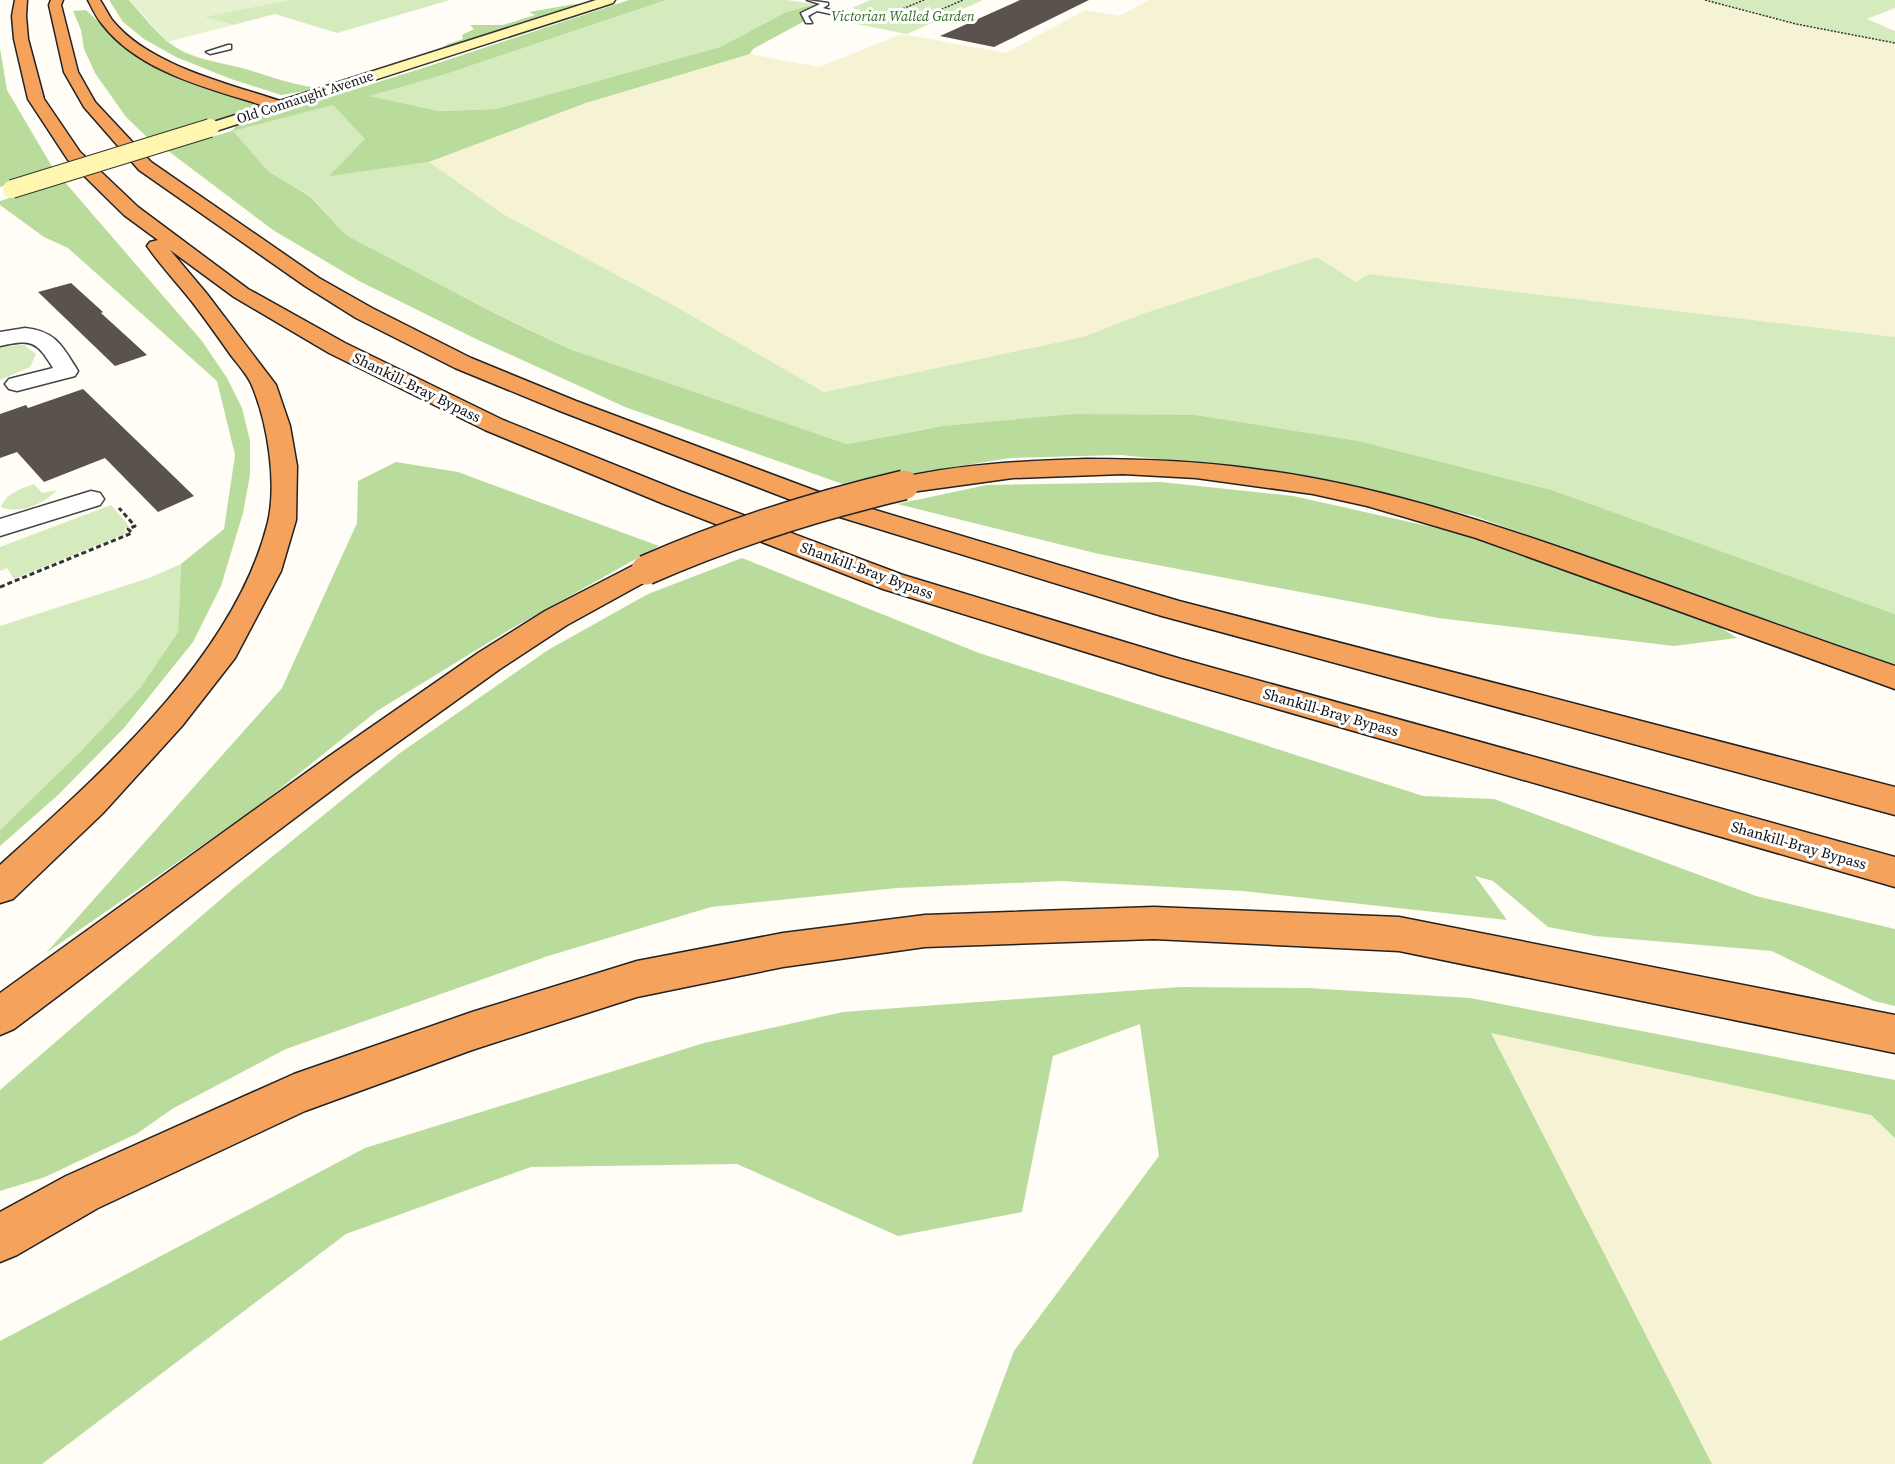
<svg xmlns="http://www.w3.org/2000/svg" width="1895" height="1464" viewBox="0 0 1895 1464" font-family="'Source Serif 4',serif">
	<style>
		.farmland { fill: #f6f3d4 }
		.green { fill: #d5ebbd }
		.forest { fill: #b9dc9c }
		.pitch { fill: #e6f2cf }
		.building { fill: #5a524d }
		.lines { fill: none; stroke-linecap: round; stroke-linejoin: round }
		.lane-casing { stroke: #444; stroke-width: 3 }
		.street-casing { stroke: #444; stroke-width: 3 }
		.secondary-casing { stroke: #333; stroke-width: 3 }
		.highway-casing { stroke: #222; stroke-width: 3 }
		.path-far1 { stroke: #333; stroke-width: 1.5; stroke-dasharray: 2 1.5; stroke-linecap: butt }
		.path { stroke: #333; stroke-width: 3; stroke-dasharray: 5 3; stroke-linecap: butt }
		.lane { fill: #fff; fill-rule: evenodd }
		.street { fill: #fff; fill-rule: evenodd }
		.secondary { fill: #fff6b0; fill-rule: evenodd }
		.highway { fill: #f5a25d; fill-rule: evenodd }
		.secondary-bridge-casing { stroke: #333; stroke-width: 20; stroke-linecap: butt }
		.highway-bridge-casing { stroke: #222; stroke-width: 32; stroke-linecap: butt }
		.secondary-bridge { stroke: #fff6b0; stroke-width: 18 }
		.highway-bridge { stroke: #f5a25d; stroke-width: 29 }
		.labels { text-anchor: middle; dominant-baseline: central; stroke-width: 6; stroke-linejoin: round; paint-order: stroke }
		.far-park-label { font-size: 14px; font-style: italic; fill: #2f6b1f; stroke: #fff }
		.far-street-label { font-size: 14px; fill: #111; stroke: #fff }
		.street-label { font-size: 15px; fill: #111; stroke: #fff }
	</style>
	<rect width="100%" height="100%" fill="#fffdf5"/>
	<g class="farmland">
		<polygon points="1149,0 1705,0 1796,24 1895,43 1895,337 1368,274 1356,282 1317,257 1145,313 1083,337 824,392 673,305 503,214 429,162 586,103 750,54 819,67 902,34 1006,53 1085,10 1119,16"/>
		<polygon points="1490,1032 1872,1115 1895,1138 1895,1464 1712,1464"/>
	</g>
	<g class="green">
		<polygon points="288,0 450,0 337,33 275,14 233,25 202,17"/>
		<polygon points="666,0 787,0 814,4 786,12 720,47 496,109 439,111 372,97 337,107 366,139 331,175 429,162 503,214 673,305 824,392 1083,337 1145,313 1317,257 1356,282 1368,274 1895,337 1895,614 1552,490 1359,441 1196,415 931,428 847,444 577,352 494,313 346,235 312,197 268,171 232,131 443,75"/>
		<polygon points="870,0 983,0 907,34 836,20 861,10 852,8"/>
		<polygon points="1705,0 1895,0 1895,8 1867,19 1895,31 1895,43 1796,24"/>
		<polygon points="24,345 36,354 30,367 0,380 0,346"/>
		<path d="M 34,484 L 42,493 L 57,490 C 44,504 20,515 1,507 C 6,493 21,489 34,484 Z"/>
		<polygon points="111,505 129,526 124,529 127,533 14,579 7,568 0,571 0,547"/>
		<polygon points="181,564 178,632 140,688 80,752 0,830 0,626 149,578"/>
	</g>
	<g class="forest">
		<path d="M 109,0 L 129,0 C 141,13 153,29 167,41 C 189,60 222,62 249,70 C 271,77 287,83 311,87 L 312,90 L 281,95 L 231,79 L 176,57 L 144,39 L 123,22 Z"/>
		<polygon points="629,0 666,0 443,75 369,96 439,111 496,109 720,47 786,12 815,4 812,17 753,49 750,54 586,103 429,162 329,176 365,139 333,105 233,131 268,171 311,197 346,235 494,313 572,350 847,444 943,426 1075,414 1196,415 1359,441 1552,490 1895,614 1895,665 1474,516 1284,472 1121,455 1011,458 928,471 851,487 625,407 474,338 359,281 273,230 167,150 232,131 236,126 420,69"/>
		<polygon points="575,4 583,5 439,50 448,44 463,39 462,35 474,29 470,25 503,25 535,15 529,12"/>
		<polygon points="86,10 132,53 175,74 269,108 153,143 126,117 95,73 84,49 81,30 73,11"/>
		<polygon points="0,48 7,90 54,170 0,187"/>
		<polygon points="63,180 202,341 227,378 242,408 250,441 250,475 243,513 221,586 193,642 124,728 58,795 0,846 0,830 80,752 140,688 178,632 181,564 224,529 235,455 217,381 68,248 44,237 0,205 0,201"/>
		<polygon points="396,462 458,472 659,546 509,630 377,711 256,808 46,953 282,688 357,523 358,481"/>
		<polygon points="1160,482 1293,496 1477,537 1709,620 1737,638 1674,646 1438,618 1099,554 897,504 987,485"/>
		<polygon points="742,558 979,653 1423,796 1494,799 1756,896 1895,929 1895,1006 1874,1001 1772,951 1595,936 1548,927 1493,881 1475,876 1507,920 1243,891 1061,881 897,888 711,907 548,956 286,1049 172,1109 138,1133 45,1177 0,1191 0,1090 235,887 400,753 548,650 648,594"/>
		<polygon points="1180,987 1307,988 1470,998 1895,1080 1895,1138 1871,1115 1491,1033 1712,1464 972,1464 1014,1351 1159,1156 1140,1024 1053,1056 1022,1212 898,1236 737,1164 531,1167 346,1234 42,1464 0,1464 0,1341 365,1148 704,1043 843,1012"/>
	</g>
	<polygon class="pitch" points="130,0 288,0 204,17 233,25 167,42"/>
	<g class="building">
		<polygon points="1020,0 1089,0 994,47 940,36"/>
		<polygon points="71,283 103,312 101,313 147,355 115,366 38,292"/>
		<polygon points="83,389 162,465 194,496 158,512 105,458 44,482 17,452 0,458 0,414 26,405 28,408"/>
	</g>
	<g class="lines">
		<defs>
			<g id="lane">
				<polygon points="807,0 828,3 828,5 823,8 849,15 845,17 817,11 808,16 812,23 806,23 801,13 820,4"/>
				<polygon points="228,45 231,45 231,49 210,54 206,52"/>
			</g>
			<g id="street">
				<path d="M 25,328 C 56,331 63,347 78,371 L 75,376 L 17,391 L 9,389 L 5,384 L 9,379 L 53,368 C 37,341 31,339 0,346 L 0,332 Z"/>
				<polygon points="91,491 100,493 104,499 100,505 0,536 0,519"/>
			</g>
			<polygon id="secondary" points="596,0 615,0 613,3 216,131 210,133 202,128 204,125"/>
			<g id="highway">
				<path d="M 15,0 L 27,0 L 26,16 L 28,39 L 44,99 L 80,152 L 138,207 L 248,289 L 345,343 L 503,420 L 682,492 L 903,575 L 1181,659 L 1895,857 L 1895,887 L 1163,676 L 883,589 L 664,504 L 485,430 L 329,353 L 234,297 L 170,250 L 207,294 L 276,385 L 290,426 L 297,466 L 296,520 L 281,571 L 235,658 L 182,726 L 103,813 L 13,899 L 0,903 L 0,865 C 99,775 235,657 268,522 C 277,483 268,425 253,388 C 249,376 238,365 230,354 C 218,337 206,320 193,303 C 178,284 161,266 147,246 L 150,242 L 158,240 L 124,215 L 68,160 L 28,99 L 14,39 L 12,16 Z"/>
				<polygon points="51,0 63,0 61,5 78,72 95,102 151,162 319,278 372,308 471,358 576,401 835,498 1179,601 1895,787 1895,815 1162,616 817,510 560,411 455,368 356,318 305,286 139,170 84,107 64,72 49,5"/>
				<path d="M 88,0 L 100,0 C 104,6 108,14 112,20 C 150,67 231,84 286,103 L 288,106 L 280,111 L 274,109 C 217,90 141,75 102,24 C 96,17 92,8 88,0 Z"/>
				<path d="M 1086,459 C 1142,459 1198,461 1254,469 C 1368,483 1479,519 1587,557 C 1690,593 1792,631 1895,666 L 1895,689 L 1476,538 L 1367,506 L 1313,494 L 1196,478 L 1123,474 L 1013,478 L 904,493 L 895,491 L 891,485 L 895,479 C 957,464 1023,461 1086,459 Z"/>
				<polygon points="646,561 656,564 660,570 656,576 567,625 500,669 352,775 14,1029 0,1035 0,993 328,757 478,653 545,611 636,564"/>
				<polygon points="1154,907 1399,917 1895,1015 1895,1053 1399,951 1154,939 925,947 783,967 637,997 472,1050 305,1111 98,1208 17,1255 0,1262 0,1212 66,1176 294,1074 472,1012 637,961 783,933 925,915"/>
			</g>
		</defs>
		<use href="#lane" class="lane-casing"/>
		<use href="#street" class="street-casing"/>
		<use href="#secondary" class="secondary-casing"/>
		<use href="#highway" class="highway-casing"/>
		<g class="path-far1">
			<polyline points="1705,0 1796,24 1895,43"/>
			<polyline points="890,14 924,0"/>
			<polyline points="919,19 963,0"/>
		</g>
		<polyline class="path" points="0,587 132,533 128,529 135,526 119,508"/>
		<use href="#lane" class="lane"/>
		<use href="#street" class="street"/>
		<use href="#secondary" class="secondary"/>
		<use href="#highway" class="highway"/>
		<defs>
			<polyline id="secondary-bridge" points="12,189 210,128"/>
			<path id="highway-bridge" d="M 646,570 C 730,533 815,506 904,485"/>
		</defs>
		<use href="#secondary-bridge" class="secondary-bridge-casing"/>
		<use href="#highway-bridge" class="highway-bridge-casing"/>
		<use href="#secondary-bridge" class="secondary-bridge"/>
		<use href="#highway-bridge" class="highway-bridge"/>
	</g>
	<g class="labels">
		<g class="far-park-label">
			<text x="903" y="16">Victorian Walled Garden</text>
		</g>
		<g class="far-street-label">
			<text transform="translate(305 97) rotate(-18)">Old Connaught Avenue</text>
		</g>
		<g class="street-label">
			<text transform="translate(417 387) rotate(26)">Shankill-Bray Bypass</text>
			<text transform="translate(867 570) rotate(20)">Shankill-Bray Bypass</text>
			<text transform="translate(1331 712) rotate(16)">Shankill-Bray Bypass</text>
			<text transform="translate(1799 845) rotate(16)">Shankill-Bray Bypass</text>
		</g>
	</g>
</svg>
